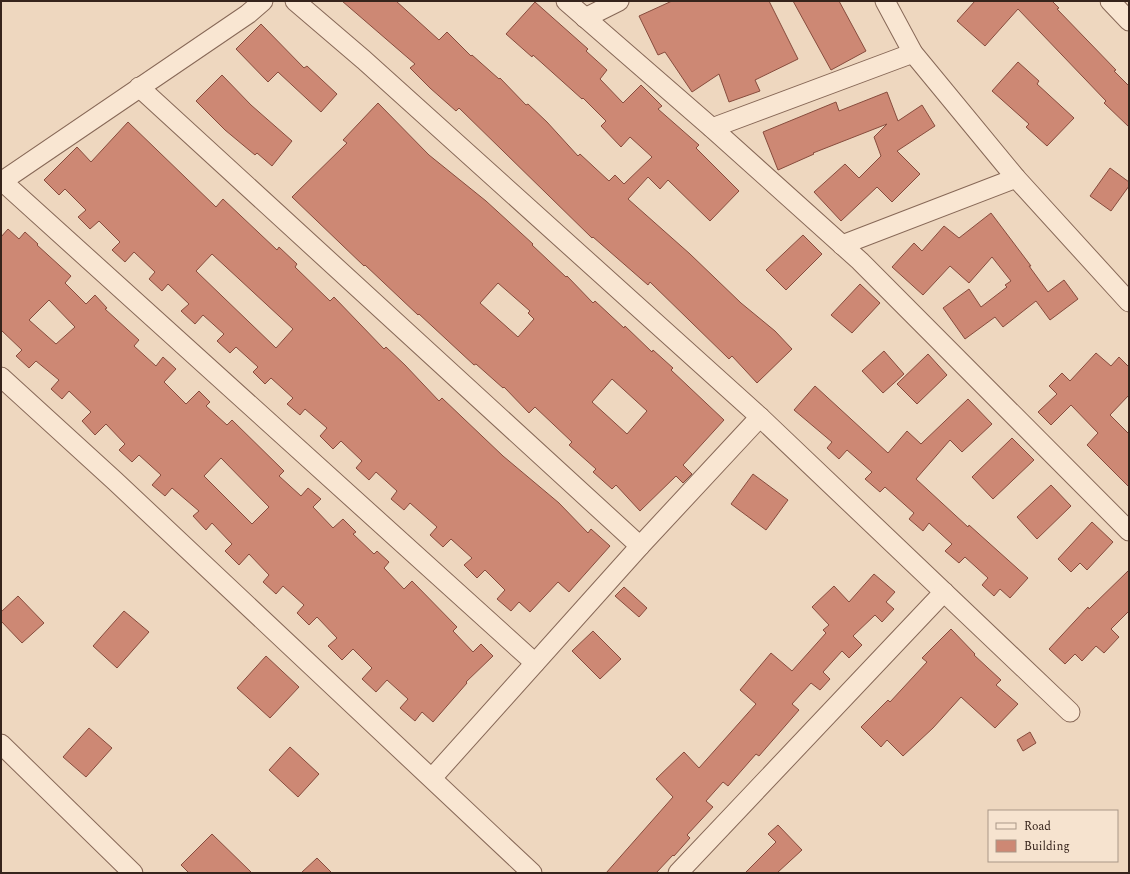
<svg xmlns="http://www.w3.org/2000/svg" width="1130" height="874" viewBox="0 0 1130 874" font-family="Spectral,serif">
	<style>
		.building { fill: #cd8874; stroke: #874c3d; fill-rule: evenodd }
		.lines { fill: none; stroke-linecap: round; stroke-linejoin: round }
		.minor-casing { stroke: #876857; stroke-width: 21 }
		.minor { stroke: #f9e6d2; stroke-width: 19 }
	</style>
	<rect width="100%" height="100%" fill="#eed7bf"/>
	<g class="building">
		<polygon points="342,1 396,1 439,40 447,32 471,56 472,55 499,79 500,78 526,105 528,104 547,122 578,156 580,154 609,181 615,175 624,184 652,157 630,137 621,147 601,126 606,121 583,98 582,99 533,55 532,57 506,34 535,2 588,49 586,51 607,70 600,79 623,103 641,85 662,106 658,109 699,145 696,148 739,191 710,221 668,180 660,189 648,177 628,199 690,254 741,303 775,331 792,349 757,383 732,356 729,359 650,282 648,285 593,237 592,238 459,108 456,111 430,88 410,68 415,64"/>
		<polygon points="672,1 769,1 798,59 755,80 760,91 729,102 719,74 692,92 665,52 658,55 639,16"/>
		<polygon points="793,1 839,1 866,51 831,70"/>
		<polygon points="975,1 1052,1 1059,8 1057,9 1116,70 1114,71 1129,86 1129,127 1104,103 1106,101 1018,9 985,46 957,21"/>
		<polygon points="261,24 304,68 307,66 337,94 321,112 278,72 268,82 236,49"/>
		<polygon points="1018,62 1039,81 1037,84 1074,118 1047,146 1026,127 1029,124 992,91"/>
		<polygon points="222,75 251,105 292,141 272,166 257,153 255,155 225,130 196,101"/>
		<polygon points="887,92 898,121 922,105 935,126 897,151 920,174 892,202 877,187 841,221 814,192 845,164 859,178 881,156 874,137 887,124 813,153 814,154 778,170 763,132 836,102 839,111"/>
		<path d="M 378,103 L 429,155 L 486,201 L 533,244 L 532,245 L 566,277 L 567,276 L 593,303 L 595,301 L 624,328 L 625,326 L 652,352 L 653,350 L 673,368 L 671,370 L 724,420 L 683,465 L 692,474 L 683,483 L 676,476 L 640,511 L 616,485 L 612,489 L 593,472 L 596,469 L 569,445 L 572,442 L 535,407 L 529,413 L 504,387 L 503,388 L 476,364 L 474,365 L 419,314 L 418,315 L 365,265 L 364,266 L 292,197 L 347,143 L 343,140 ZM 498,283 L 530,311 L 528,313 L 534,319 L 518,337 L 480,303 ZM 612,379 L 647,411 L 627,434 L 592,402 Z"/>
		<path d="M 128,122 L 216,207 L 223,199 L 277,250 L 279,247 L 297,264 L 295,267 L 330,301 L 334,297 L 384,349 L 386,347 L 405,365 L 439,401 L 442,398 L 503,456 L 559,503 L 588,533 L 591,529 L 610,546 L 569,592 L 558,582 L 530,612 L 519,602 L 511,611 L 497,599 L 505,590 L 485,570 L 477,578 L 464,565 L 472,558 L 451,539 L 443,547 L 430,535 L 437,527 L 410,503 L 404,510 L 391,499 L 397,491 L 376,472 L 369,480 L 356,468 L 362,461 L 341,441 L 333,449 L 320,436 L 327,428 L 305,409 L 300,415 L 287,404 L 293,398 L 271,378 L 265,384 L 253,372 L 258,367 L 236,347 L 230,353 L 217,341 L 224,334 L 203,315 L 195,324 L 181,311 L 189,304 L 168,284 L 162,291 L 149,279 L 155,272 L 134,252 L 125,262 L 112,250 L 120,242 L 99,221 L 90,229 L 78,217 L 86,210 L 65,189 L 59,195 L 44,180 L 77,147 L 91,162 ZM 212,254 L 293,329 L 276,348 L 196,271 Z"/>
		<polygon points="1110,168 1129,182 1129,186 1111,211 1090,196"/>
		<polygon points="991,213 1031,266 1029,266 1048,292 1064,280 1078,299 1050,320 1036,301 1003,327 995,317 965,339 943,308 969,289 981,307 1007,287 1005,285 1011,281 992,257 969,283 950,266 923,295 892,267 914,243 922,251 944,226 959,238"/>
		<path d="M 8,229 L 19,239 L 25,232 L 38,244 L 37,245 L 71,276 L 65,283 L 86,304 L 95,295 L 107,308 L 105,309 L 139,340 L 134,346 L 156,366 L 163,357 L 176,369 L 164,382 L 186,404 L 199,391 L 210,402 L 206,406 L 227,425 L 232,420 L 284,471 L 279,476 L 301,496 L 308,488 L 321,499 L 313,507 L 333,528 L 343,519 L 356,532 L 353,534 L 374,554 L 377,551 L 389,562 L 384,568 L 404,589 L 412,581 L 457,627 L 453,631 L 473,652 L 481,644 L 493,656 L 466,682 L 467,683 L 433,722 L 422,712 L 415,721 L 400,708 L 408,699 L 387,680 L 376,692 L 362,679 L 372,668 L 353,649 L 342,660 L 328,646 L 337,638 L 317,617 L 309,625 L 297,613 L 304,605 L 283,586 L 276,594 L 263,582 L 269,575 L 249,554 L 239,565 L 225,551 L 232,544 L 212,523 L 206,530 L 193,516 L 199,511 L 172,488 L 165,496 L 152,485 L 161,475 L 139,455 L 132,462 L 119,450 L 125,444 L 106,424 L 95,435 L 82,421 L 91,412 L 69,391 L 62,399 L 51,389 L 59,380 L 36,361 L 29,368 L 16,356 L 22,350 L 1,330 L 1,237 ZM 49,300 L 75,327 L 56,344 L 29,320 ZM 221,458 L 269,507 L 252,524 L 204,476 Z"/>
		<polygon points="803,235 822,254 786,290 766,270"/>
		<polygon points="860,284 880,303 852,333 831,315"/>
		<polygon points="884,351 904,374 883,393 862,371"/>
		<polygon points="1096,353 1111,366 1119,357 1129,367 1129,395 1110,415 1129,434 1129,487 1087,445 1098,433 1071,405 1051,425 1038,412 1057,394 1049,386 1062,373 1070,381"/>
		<polygon points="928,354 947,375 917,404 897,384"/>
		<polygon points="815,386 888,453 907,431 921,444 968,399 992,424 962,452 950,440 916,479 968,527 969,525 1028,578 1010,598 1000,589 994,596 982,585 988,578 965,557 959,563 945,551 952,544 929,523 923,531 909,519 914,513 885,487 880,492 865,479 872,472 847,450 839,459 827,448 832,442 794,410"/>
		<polygon points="1012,438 1034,460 993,499 972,477"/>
		<polygon points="753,474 788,500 766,530 731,504"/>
		<polygon points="1051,485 1071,506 1037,539 1017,517"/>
		<polygon points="1092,522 1113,542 1087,570 1080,563 1071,572 1058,559"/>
		<polygon points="1129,570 1129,611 1111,629 1119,637 1104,653 1096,646 1082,661 1075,654 1065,664 1049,649 1088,607 1089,609"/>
		<polygon points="874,574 895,592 886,602 894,609 882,622 875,615 853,636 862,645 849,658 842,651 823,672 830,679 820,690 811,683 792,704 799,710 759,756 756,754 728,786 723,782 706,801 713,807 687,835 690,838 674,856 673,855 656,873 606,873 673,797 656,779 684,752 699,768 756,704 740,690 771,653 792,671 826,633 823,630 829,625 812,607 834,586 849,602"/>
		<polygon points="624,587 647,608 639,617 615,596"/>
		<polygon points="18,596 44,623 22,643 1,621 1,612"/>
		<polygon points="124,611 149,632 117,668 93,646"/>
		<polygon points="951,629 975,654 974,655 1001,680 996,685 1018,704 995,728 961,697 933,728 903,756 887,740 881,747 861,727 888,700 890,702 927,662 922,658"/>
		<polygon points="593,631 621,659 600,679 572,651"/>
		<polygon points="266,656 299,687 270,718 237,688"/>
		<polygon points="89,728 112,748 86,777 63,757"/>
		<polygon points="1030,732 1036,743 1023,751 1017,740"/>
		<polygon points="290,747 319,774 298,797 269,770"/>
		<polygon points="778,825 802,850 777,873 745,873 776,842 768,834"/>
		<polygon points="212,834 252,873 189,873 181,865"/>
		<polygon points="317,858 332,873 301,873"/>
	</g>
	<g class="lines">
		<defs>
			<g id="minor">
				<polyline points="295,1 364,60 760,417 1070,712"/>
				<polyline points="566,1 712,128 860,261 1129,531"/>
				<polyline points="885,1 913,53 1016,178 1129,302"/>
				<polyline points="1110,1 1129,21"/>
				<polyline points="585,18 619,1"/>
				<polyline points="139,87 640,546"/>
				<polyline points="712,128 913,53"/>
				<polyline points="2,181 535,663"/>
				<polyline points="1,182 248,14 263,1"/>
				<polyline points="842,245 1016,178"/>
				<polyline points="1,377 115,481 532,873"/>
				<polyline points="1,744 133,873"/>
				<polyline points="432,778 640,546 760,417"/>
				<polyline points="678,873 944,592"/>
			</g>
		</defs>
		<use href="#minor" class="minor-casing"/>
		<use href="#minor" class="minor"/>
	</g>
	<rect width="1130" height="874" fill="none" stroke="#36241c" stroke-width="4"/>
	<rect x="988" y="810" width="130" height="52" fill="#f6e3cf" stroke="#a99787"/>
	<rect x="996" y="823" width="20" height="6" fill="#f9e6d2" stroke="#a99787"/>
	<text x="1024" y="830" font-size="12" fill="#36241c">Road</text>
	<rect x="996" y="840" width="20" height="12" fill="#cd8874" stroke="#a99787"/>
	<text x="1024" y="850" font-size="12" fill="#36241c">Building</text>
</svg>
